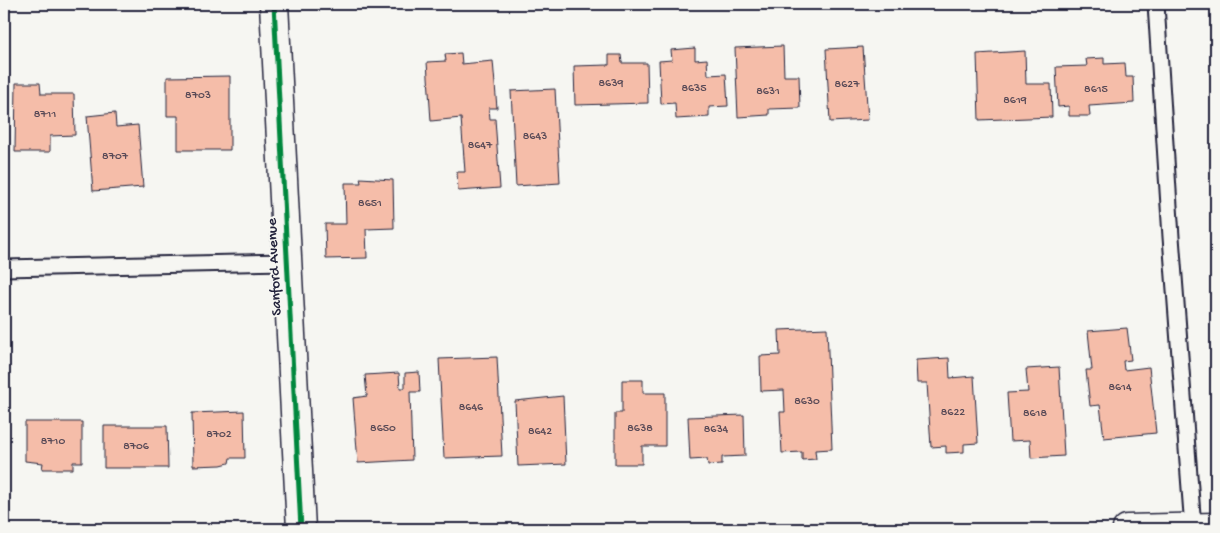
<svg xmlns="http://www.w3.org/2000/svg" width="1220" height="533" viewBox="0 0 1220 533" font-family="'Gochi Hand',sans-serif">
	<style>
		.building { fill: #f5bda9; stroke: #22223b }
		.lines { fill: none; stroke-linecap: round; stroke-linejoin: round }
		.lane-casing { stroke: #22223b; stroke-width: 19 }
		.street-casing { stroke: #22223b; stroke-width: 31 }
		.lane { stroke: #f6f6f2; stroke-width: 15 }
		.street { stroke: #f6f6f2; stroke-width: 28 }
		.cycleway-casing { stroke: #f6f6f2; stroke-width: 8 }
		.cycleway { stroke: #00873e; stroke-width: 5 }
		.labels { text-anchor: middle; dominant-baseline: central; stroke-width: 4; stroke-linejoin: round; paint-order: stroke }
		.number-label { font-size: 12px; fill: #574956 }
		.street-label { font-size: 15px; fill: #22223b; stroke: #f6f6f2 }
	</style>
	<rect width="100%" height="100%" fill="#f6f6f2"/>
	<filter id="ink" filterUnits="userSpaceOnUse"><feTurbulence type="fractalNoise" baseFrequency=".02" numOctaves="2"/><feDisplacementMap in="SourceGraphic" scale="10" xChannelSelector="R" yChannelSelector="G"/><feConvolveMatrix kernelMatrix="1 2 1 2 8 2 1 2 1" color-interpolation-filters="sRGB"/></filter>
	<g filter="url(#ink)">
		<g class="building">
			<polygon points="783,46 784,76 799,76 800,108 769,109 769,115 738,117 735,48"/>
			<polygon points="863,47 868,120 830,122 826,49"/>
			<polygon points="695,48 695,60 707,59 708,75 726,74 728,106 709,107 709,117 676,119 675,103 661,104 659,61 672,60 671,50"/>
			<polygon points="1025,51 1026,84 1051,84 1052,117 979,120 977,54"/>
			<polygon points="461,53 462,64 493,61 497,108 489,108 490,119 495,119 500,188 458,191 457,172 465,172 461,118 431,121 427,62 446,61 445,54"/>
			<polygon points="609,55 621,55 622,63 647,63 648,103 575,105 574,66 609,65"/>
			<polygon points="1104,58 1104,64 1125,63 1126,77 1133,77 1134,103 1089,106 1090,116 1069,116 1069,106 1058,107 1056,67 1087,66 1086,59"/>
			<polygon points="230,76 230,150 178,150 178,116 167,116 167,77"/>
			<polygon points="16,83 40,83 41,94 74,94 75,135 50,136 50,152 15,152"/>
			<polygon points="555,89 560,183 516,186 511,91"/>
			<polygon points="115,113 116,127 138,125 143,187 93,191 87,116"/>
			<polygon points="360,178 393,180 394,228 366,229 367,258 326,259 325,224 346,224 345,183 361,183"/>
			<polygon points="827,328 832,449 815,450 816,459 802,460 802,452 782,453 780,412 785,412 784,390 761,391 760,356 780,355 779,330"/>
			<polygon points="1127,328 1131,360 1123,361 1124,370 1149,367 1156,433 1104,438 1100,405 1090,406 1086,370 1092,370 1088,331"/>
			<polygon points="497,357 502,456 444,458 439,359"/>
			<polygon points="949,358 950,378 974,376 978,443 964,444 964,452 946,453 946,446 931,447 927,383 917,383 916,360"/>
			<polygon points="1059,367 1064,456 1031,458 1030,440 1010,441 1007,393 1028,392 1026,369"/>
			<polygon points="419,372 420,392 410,392 412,460 358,463 353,398 367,396 365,375 399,373 400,388 405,388 405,373"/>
			<polygon points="622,380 643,380 643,393 665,393 665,446 642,446 642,464 615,464 615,413 622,413"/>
			<polygon points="563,396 566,464 518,466 515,401"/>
			<polygon points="244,411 245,458 230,458 229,463 221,465 193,466 192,413"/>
			<polygon points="744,415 745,456 722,457 722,464 708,465 707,459 690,460 688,417"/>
			<polygon points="25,422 82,422 82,462 73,462 73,469 42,469 43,463 25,461"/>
			<polygon points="104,426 167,426 168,468 104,468"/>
		</g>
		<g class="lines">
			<defs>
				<g id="lane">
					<polyline points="1156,4 1171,237 1193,528"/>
					<polyline points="4,268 287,262"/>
				</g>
				<g id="street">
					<polyline points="274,4 301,529"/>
					<polyline points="1127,529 1216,527"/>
				</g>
			</defs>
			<use href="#lane" class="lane-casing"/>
			<use href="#street" class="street-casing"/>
			<use href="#lane" class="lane"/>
			<use href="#street" class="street"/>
			<defs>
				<g id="cycleway">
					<polyline points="274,4 301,529"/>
					<polyline points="1127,529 1216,527"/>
				</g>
			</defs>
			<use href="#cycleway" class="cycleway-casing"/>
			<use href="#cycleway" class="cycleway"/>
		</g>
	</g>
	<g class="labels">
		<g class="number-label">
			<text x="611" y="84">8639</text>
			<text x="847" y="85">8627</text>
			<text x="694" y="89">8635</text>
			<text x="1096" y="90">8615</text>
			<text x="768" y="92">8631</text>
			<text x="198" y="96">8703</text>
			<text x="1015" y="101">8619</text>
			<text x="45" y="115">8711</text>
			<text x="535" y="137">8643</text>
			<text x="480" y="146">8647</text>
			<text x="115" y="157">8707</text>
			<text x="370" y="204">8651</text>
			<text x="1120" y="388">8614</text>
			<text x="807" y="402">8630</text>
			<text x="471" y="408">8646</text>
			<text x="953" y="413">8622</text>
			<text x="1035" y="414">8618</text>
			<text x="383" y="429">8650</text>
			<text x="640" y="429">8638</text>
			<text x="716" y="430">8634</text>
			<text x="540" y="432">8642</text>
			<text x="219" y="435">8702</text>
			<text x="53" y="442">8710</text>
			<text x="136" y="447">8706</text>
		</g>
		<g class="street-label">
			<text transform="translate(275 267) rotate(-93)">Sanford Avenue</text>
		</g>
	</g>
	<rect width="1220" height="533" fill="none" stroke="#f6f6f2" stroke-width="20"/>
	<rect x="10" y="10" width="1200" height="513" fill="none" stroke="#22223b" stroke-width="2" filter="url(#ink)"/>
</svg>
